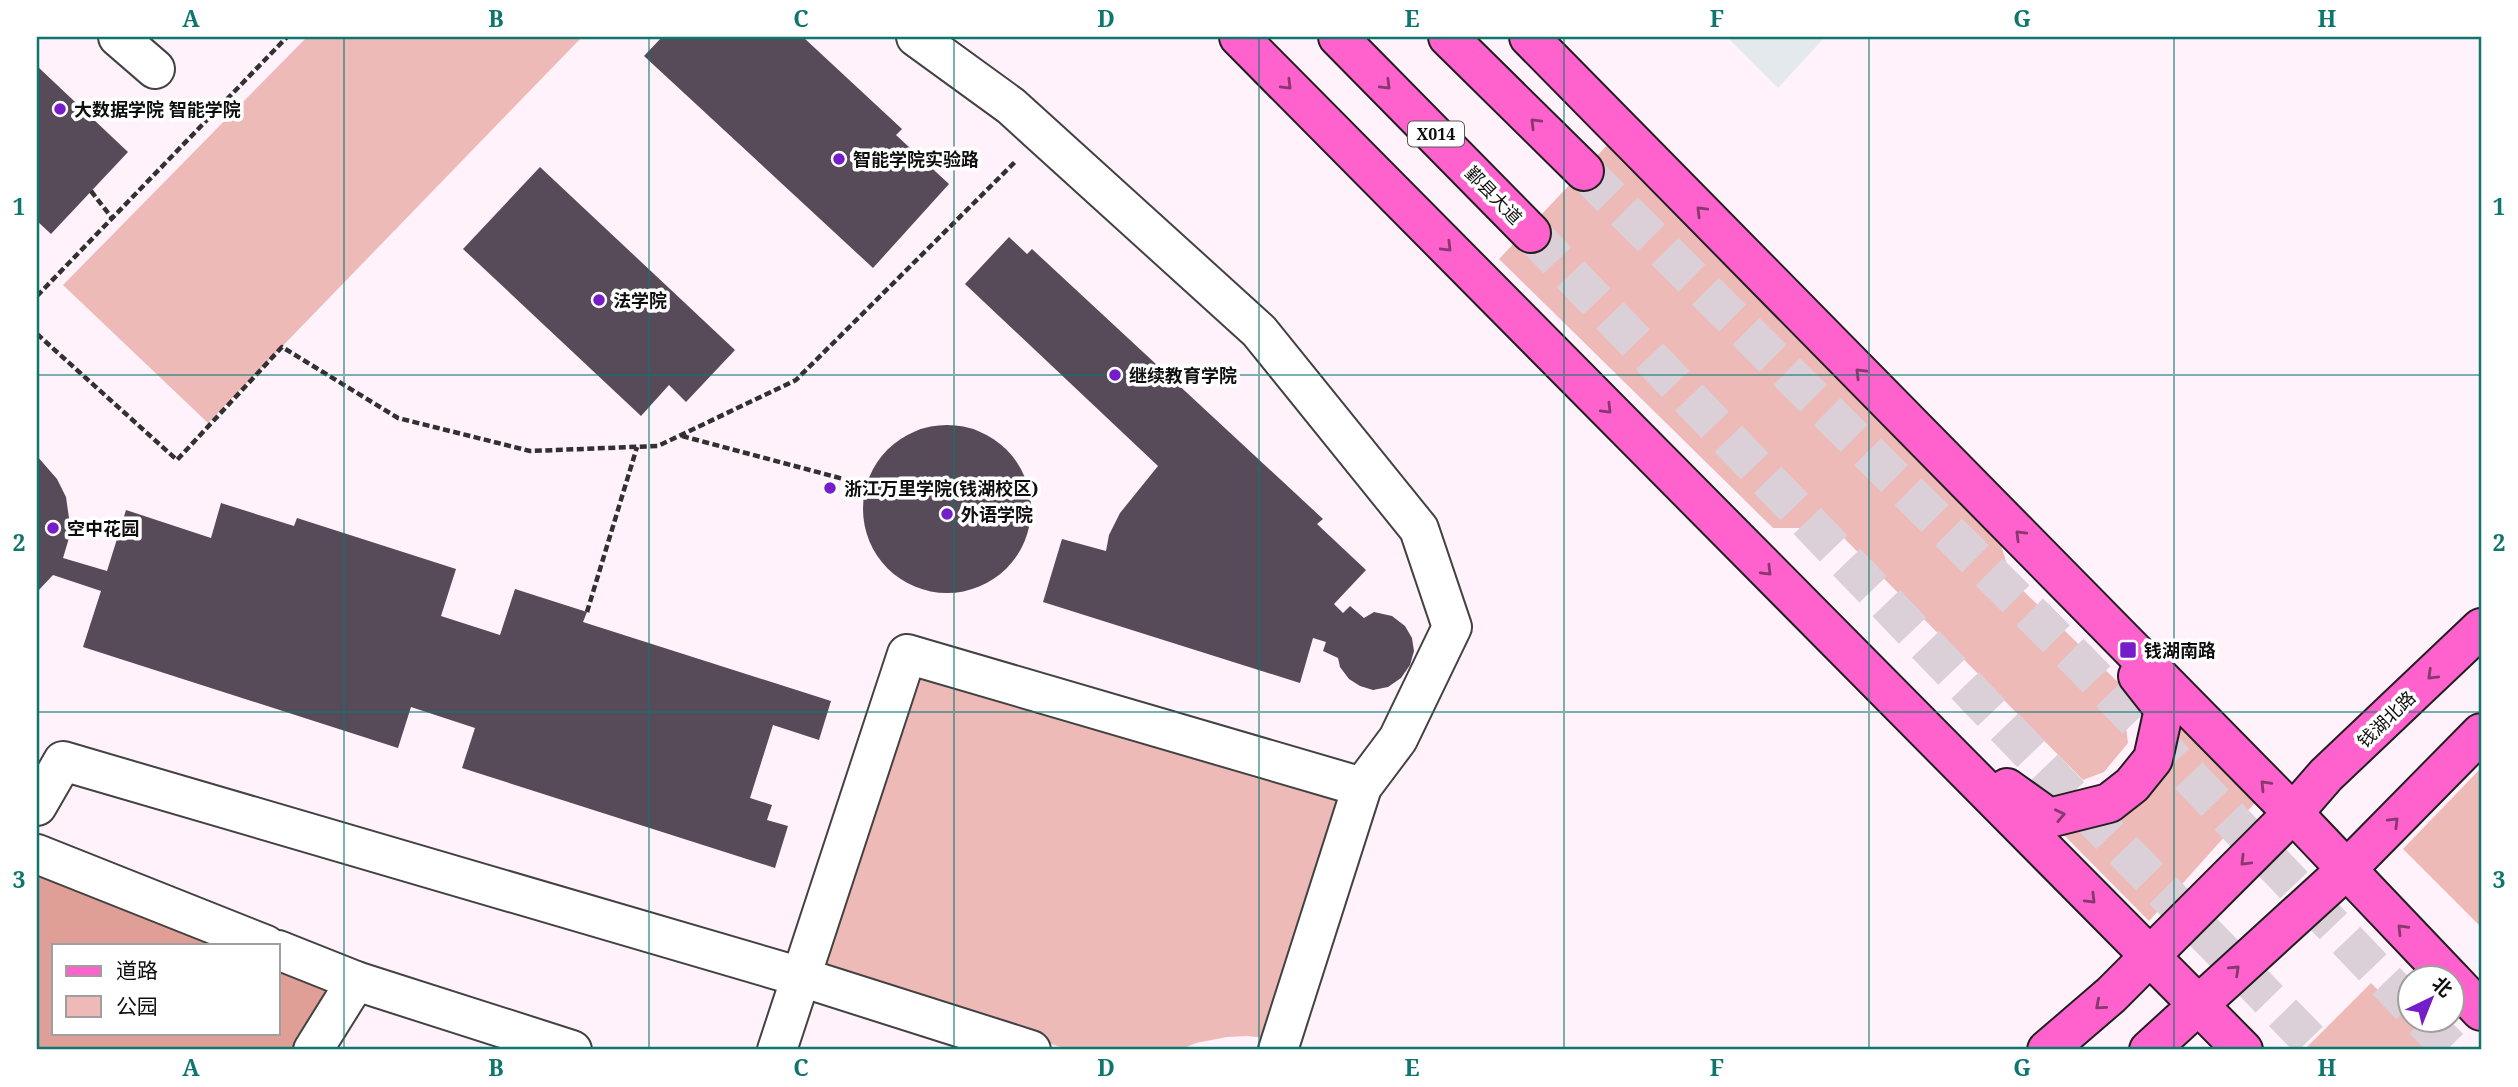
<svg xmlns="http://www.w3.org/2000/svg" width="2518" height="1087" viewBox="0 0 2518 1087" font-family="'Noto Serif','Noto Sans SC',serif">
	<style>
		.industrial { fill: #e4e9ee }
		.green { fill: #edbab8 }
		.forest { fill: #df9e96 }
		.building { fill: #584b59 }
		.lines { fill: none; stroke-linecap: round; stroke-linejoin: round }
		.major-tunnel { stroke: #dbd0d7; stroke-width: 38; stroke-dasharray: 38 19; stroke-linecap: butt }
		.minor-casing { stroke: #424242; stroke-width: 42 }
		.major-casing { stroke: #202020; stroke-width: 42 }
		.path { stroke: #313131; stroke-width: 4.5; stroke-dasharray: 7 3.5; stroke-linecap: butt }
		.minor { stroke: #fff; stroke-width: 38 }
		.major { stroke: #ff62cd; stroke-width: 38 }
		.oneway { stroke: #87386e }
		.grid { fill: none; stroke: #0f766e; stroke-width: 2; stroke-opacity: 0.55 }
		.poi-dot { fill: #761dca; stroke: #fff; stroke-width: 2.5 }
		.labels { text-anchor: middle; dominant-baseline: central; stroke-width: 7; stroke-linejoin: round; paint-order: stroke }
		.shield { fill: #fff; stroke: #575757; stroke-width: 2 }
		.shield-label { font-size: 16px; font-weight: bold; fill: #0f0f0f }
		.poi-label { font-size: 18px; font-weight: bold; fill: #0f0f0f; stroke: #fff; text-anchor: start }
		.street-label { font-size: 18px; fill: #0f0f0f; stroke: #fff }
		.neatline { fill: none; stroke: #0f766e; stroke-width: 2.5 }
		.grid-label { font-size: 23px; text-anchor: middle; font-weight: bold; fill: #0f766e }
	</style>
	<rect width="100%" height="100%" fill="#fff2fa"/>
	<polygon class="industrial" points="1727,37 1825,37 1778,88"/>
	<g class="green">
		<polygon points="307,37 582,37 208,423 63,285"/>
		<polygon points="1613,139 1997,533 2012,580 2121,685 2128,743 2104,772 2083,780 1834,528 1773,528 1499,259"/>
		<polygon points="933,669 1332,793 1344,805 1276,1039 1247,1036 1227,1037 1196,1043 1179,1050 1070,1050 831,972 822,957 913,685"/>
		<polygon points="2174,717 2261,796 2149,921 2062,833"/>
		<polygon points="2481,768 2481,927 2403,849"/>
		<polygon points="2371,983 2437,1050 2304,1050"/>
	</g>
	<polygon class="forest" points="37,875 226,945 54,945 54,1033 278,1033 278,964 334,985 299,1050 37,1050"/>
	<g class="building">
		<polygon points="662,37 803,37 902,129 896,135 949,184 873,268 644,56"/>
		<polygon points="37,66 128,152 51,234 37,221"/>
		<polygon points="540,167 735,350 686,402 669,385 641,416 463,249"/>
		<polygon points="1009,237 1027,254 1032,249 1323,519 1317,524 1366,570 1334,604 1343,613 1350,606 1364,618 1374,612 1392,616 1405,626 1412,638 1414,651 1410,665 1401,678 1388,687 1373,690 1360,686 1349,679 1340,667 1338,658 1323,651 1326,642 1313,638 1300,683 1043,602 1062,539 1106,551 1109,535 1120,513 1158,466 965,284"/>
		<circle cx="947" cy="509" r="84"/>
		<polygon points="37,456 57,479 66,497 69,518 69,538 63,558 107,571 126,510 211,538 221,503 294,526 297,518 456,569 441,616 500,635 515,589 587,612 583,622 831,701 819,740 773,725 750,798 772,805 767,820 788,826 775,868 462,768 475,728 411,707 398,748 83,647 101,591 53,575 37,592"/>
	</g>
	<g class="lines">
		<g class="major-tunnel">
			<polyline points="1584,171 2077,659 2410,1006"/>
			<polyline points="1531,233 2127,854 2319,1050"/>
			<polyline points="2423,1020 2452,1050"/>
		</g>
		<defs>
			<g id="minor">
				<polyline points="118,37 155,69"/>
				<polyline points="916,37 1011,106 1259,331 1419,529 1452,627 1398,739 1362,787 1278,1050"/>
				<polyline points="37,806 63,761 801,977 1031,1050"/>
				<polyline points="37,854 266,945"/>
				<polyline points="278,950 356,981 572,1050"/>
				<polyline points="313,1050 356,981"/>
				<polyline points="777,1050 907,654 1362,787"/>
			</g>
			<g id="major">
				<polyline points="1239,37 2243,1050"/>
				<polyline points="1338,37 1531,233"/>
				<polyline points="1448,37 1584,171"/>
				<polyline points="1529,37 2293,813 2450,978"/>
				<polyline points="2007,788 2049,818 2109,803 2132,785 2153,759 2164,709 2138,676"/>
				<polyline points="2452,980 2481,1011"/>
				<polyline points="2047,1050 2111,995 2293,813 2326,775 2481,628"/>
				<polyline points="2149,1050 2345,871 2481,733"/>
			</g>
		</defs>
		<use href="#minor" class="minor-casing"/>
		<use href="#major" class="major-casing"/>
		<g class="path">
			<polyline points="91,191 112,218"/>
			<polyline points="37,296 287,37"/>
			<polyline points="37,334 177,460 282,347 398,418 530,451 658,446 796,380 1015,162"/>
			<polyline points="682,436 866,485"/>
			<polyline points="587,612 637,447"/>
		</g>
		<use href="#minor" class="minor"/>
		<use href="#major" class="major"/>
	</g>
	<defs><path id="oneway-chevron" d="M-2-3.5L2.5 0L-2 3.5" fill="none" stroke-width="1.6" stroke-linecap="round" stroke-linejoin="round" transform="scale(1.75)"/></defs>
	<g class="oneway">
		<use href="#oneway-chevron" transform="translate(1287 85) rotate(45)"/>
		<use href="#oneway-chevron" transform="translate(1386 85) rotate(45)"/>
		<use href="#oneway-chevron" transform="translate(1535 123) rotate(-135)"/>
		<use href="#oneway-chevron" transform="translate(1701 211) rotate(-135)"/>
		<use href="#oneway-chevron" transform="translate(1447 247) rotate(45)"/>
		<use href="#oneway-chevron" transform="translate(1860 373) rotate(-135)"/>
		<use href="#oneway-chevron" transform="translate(1607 409) rotate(45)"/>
		<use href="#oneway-chevron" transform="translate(2020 535) rotate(-135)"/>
		<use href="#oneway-chevron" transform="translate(1767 571) rotate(45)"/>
		<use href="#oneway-chevron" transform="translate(2432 675) rotate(136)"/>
		<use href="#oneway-chevron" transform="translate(2265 785) rotate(-134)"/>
		<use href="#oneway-chevron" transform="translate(2060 815) rotate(-12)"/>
		<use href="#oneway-chevron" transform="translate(2394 822) rotate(-45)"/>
		<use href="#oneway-chevron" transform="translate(2245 861) rotate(135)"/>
		<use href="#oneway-chevron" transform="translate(2091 899) rotate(45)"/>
		<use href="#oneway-chevron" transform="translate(2402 929) rotate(-134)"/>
		<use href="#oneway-chevron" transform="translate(2235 970) rotate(-43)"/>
		<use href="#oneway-chevron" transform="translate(2100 1005) rotate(139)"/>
	</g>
	<path class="grid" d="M 344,37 L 344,1050M 649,37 L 649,1050M 954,37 L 954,1050M 1259,37 L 1259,1050M 1564,37 L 1564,1050M 1869,37 L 1869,1050M 2174,37 L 2174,1050M 37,375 L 2481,375M 37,712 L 2481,712"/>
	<g class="poi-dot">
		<circle cx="60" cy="109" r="7"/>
		<circle cx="839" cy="159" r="7"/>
		<circle cx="599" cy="300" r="7"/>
		<circle cx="1115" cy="375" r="7"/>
		<circle cx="830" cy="488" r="7"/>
		<circle cx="947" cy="514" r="7"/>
		<circle cx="53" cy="528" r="7"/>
		<rect x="2119" y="641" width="18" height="18" rx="3.5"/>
	</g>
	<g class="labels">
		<rect class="shield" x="1408" y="121.5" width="56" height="25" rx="5"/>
		<g class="shield-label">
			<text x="1436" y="134">X014</text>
		</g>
		<g class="poi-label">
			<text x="74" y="109">大数据学院 智能学院</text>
			<text x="853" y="159">智能学院实验路</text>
			<text x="613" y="300">法学院</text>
			<text x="1129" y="375">继续教育学院</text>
			<text x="844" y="488">浙江万里学院(钱湖校区)</text>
			<text x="961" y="514">外语学院</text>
			<text x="67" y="528">空中花园</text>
			<text x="2144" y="650">钱湖南路</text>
		</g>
		<g class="street-label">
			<text transform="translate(1494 195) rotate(46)">鄞县大道</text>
			<text transform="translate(2386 719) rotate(-44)">钱湖北路</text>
		</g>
	</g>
	<rect width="2518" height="1087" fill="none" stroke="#ffffff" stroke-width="77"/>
	<rect x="52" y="944" width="228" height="91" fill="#ffffff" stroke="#9f9f9f" stroke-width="2"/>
	<rect x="66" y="966" width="35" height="10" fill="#ff62cd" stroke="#9f9f9f" stroke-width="2"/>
	<text x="116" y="978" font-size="21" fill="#0f0f0f">道路</text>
	<rect x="66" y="996" width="35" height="21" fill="#edbab8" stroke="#9f9f9f" stroke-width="2"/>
	<text x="116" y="1014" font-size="21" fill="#0f0f0f">公园</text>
	<g transform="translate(2431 999) rotate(43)"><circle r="33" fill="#ffffff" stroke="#9f9f9f" stroke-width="2"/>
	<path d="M0-5L12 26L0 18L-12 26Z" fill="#761dca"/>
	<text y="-10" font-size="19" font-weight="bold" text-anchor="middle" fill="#0f0f0f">北</text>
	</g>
	<rect x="38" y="38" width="2442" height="1010" class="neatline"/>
	<g class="grid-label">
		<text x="191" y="27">A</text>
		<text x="496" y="27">B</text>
		<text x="801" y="27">C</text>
		<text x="1106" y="27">D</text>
		<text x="1412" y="27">E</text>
		<text x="1717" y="27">F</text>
		<text x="2022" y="27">G</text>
		<text x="2327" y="27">H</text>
		<text x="19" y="215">1</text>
		<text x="2499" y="215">1</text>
		<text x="19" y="551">2</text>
		<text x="2499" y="551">2</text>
		<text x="19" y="888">3</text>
		<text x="2499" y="888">3</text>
		<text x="191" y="1076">A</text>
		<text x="496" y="1076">B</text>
		<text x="801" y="1076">C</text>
		<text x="1106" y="1076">D</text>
		<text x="1412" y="1076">E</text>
		<text x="1717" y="1076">F</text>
		<text x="2022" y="1076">G</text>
		<text x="2327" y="1076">H</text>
	</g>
</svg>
